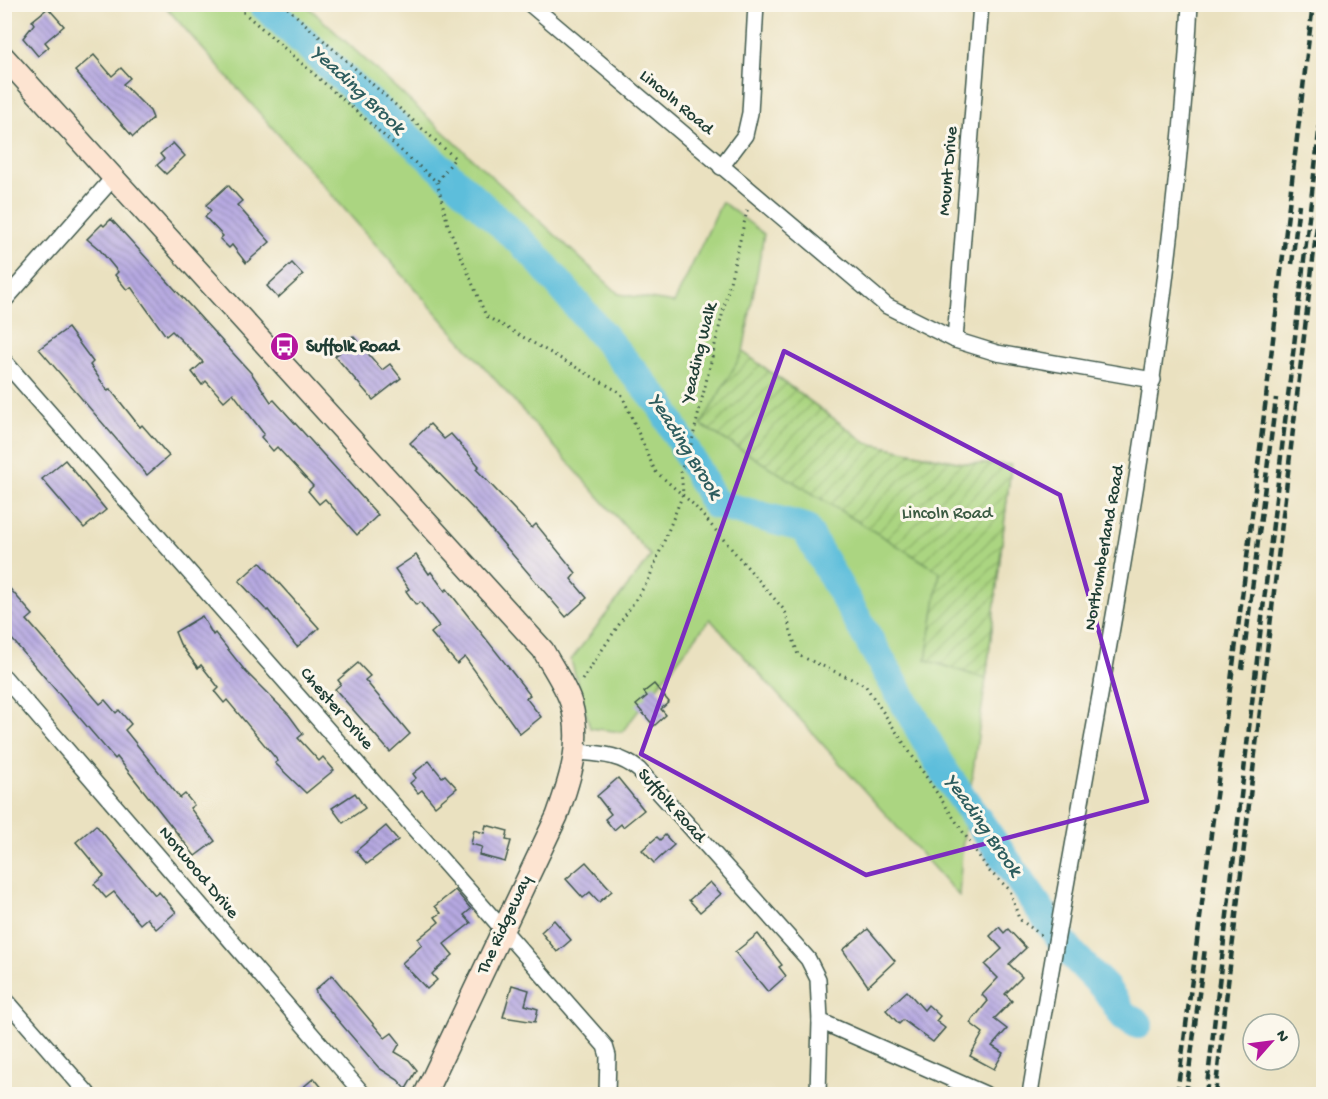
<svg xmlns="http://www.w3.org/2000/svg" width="1328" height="1099" viewBox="0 0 1328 1099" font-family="'Gochi Hand',sans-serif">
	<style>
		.park { fill: #abd581; stroke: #65895a; stroke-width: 1.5 }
		.garden { fill: url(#garden-furrows); stroke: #65895a; stroke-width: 1.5 }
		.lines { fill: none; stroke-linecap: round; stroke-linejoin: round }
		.river { stroke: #5dbedb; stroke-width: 30 }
		.building { fill: url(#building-back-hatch) }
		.street-casing { stroke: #3d5649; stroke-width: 18 }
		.secondary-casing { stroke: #3d5649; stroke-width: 24 }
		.path { stroke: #3d5649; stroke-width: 3; stroke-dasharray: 1.5 4.5; stroke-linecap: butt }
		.street { stroke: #fff; stroke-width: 15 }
		.secondary { stroke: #fde4d1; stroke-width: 21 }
		.rail { stroke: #1f3d34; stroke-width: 4.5; stroke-dasharray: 9 4.5; stroke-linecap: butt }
		.marked { fill: none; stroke: #7b2cbf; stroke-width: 4.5; stroke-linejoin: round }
		.labels { text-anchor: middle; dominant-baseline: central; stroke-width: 6; stroke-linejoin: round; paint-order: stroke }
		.street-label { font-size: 18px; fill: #1f3d34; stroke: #fbf7ec }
		.poi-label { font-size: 18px; font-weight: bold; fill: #1f3d34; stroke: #fbf7ec; text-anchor: start }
		.park-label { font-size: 18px; fill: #3b5b43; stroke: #fbf7ec }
		.water-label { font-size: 20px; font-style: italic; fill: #2e5d5e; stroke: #fbf7ec }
	</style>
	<defs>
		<pattern id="garden-furrows" width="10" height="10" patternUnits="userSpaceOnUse" patternTransform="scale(1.5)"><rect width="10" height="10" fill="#abd581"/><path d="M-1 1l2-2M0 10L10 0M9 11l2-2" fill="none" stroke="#8bae6a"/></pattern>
		<pattern id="building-back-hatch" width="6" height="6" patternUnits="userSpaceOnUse" patternTransform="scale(1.5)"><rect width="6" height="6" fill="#b6a8e1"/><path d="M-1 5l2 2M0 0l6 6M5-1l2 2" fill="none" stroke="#938ab7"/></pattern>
	</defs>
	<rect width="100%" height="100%" fill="#fbf7ec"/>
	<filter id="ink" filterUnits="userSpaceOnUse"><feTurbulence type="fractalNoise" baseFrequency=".0167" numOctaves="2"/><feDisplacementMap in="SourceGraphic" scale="12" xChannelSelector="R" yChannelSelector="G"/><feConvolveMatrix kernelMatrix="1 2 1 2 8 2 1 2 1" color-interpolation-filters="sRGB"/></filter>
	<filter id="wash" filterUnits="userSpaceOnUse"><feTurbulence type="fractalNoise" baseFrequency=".008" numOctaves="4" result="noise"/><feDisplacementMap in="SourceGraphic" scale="24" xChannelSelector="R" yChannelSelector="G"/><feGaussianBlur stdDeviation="1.35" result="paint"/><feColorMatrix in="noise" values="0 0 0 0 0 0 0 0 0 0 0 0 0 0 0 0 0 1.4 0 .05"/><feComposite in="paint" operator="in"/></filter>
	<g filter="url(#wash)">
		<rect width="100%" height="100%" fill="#eae1c0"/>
		<polygon class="park" points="164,5 306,5 619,294 674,303 722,202 764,234 743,352 867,443 962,463 1011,465 986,679 962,849 959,896 710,619 622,732 590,728 571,660 651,556"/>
		<polygon class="garden" points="743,352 867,443 962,463 1011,465 986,679 926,660 940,572 701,425"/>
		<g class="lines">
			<polyline class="river" points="263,4 534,254 661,405 715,504 805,528 945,773 1069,951 1106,989 1124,1016 1138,1024"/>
		</g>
		<g id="blocks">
			<g class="building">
				<polygon points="48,8 64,26 45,42 49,47 38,56 23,38 34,24 32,21"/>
				<polygon points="94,55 112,76 121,68 130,78 123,84 150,111 153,118 133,137 75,71"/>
				<polygon points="173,143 185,156 166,174 157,165 164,159 160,154"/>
				<polygon points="228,185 242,201 237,205 270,242 246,263 232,245 229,248 220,239 223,236 205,217 211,211 206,205"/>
				<polygon points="111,219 252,374 271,402 274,400 378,515 357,535 325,499 319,504 308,491 313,486 277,447 273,451 261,437 264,434 233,393 224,401 206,381 202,385 192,372 203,362 172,331 166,336 131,287 127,290 115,275 118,272 100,250 87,239 102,224 104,226"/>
				<polygon points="292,263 303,275 278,298 267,286"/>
				<polygon points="68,328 93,362 90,365 108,391 110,389 140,427 142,425 169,456 147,475 39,349"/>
				<polygon points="353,336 382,370 390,364 401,378 373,400 335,356 340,352 337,348"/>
				<polygon points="430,424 444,439 451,434 479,466 476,469 532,528 536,524 576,573 571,579 587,598 566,617 477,513 410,443"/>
				<polygon points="65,460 106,510 84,528 42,479"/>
				<polygon points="416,555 429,574 431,572 445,591 447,589 530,695 526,698 541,717 520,734 465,657 457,664 431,633 439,626 420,602 416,605 406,591 409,589 395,569"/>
				<polygon points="260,562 319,628 297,647 268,610 267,611 239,581"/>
				<polygon points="4,582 33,615 27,620 55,652 100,704 105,700 116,713 119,710 131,724 125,730 180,798 185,794 194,805 190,808 215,841 195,856 117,757 115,759 4,630"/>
				<polygon points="202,616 213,635 215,633 246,672 289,715 303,734 298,738 319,761 323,757 334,770 306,793 275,763 278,761 227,700 224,703 215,692 219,688 201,665 198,668 180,644 175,632"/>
				<polygon points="358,663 370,676 365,680 410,734 390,752 335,689 341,684 338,680"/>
				<polygon points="654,684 669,702 661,709 666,715 654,726 636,705 647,696 644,692"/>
				<polygon points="429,761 442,777 445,775 457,788 435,806 422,790 418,793 410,783 416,778 413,774"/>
				<polygon points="618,778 644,810 623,827 621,824 614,830 605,819 611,814 597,796"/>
				<polygon points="355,793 365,808 343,823 332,808"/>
				<polygon points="96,825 155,895 159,892 176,912 156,929 147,918 140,924 114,892 106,898 94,884 104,876 76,842"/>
				<polygon points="486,825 508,831 506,840 511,841 505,862 479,855 482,847 471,844 474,830 484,833"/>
				<polygon points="386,826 398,840 367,864 356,851"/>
				<polygon points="665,835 674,845 654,863 642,850 657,837 660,840"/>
				<polygon points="586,862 612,891 599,902 590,892 583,898 566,879"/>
				<polygon points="710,882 721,894 700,912 689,900"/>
				<polygon points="455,890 471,909 464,915 471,923 444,944 453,955 435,971 432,974 437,980 427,989 402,963 422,945 418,939 439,922 435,917 441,913 435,906"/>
				<polygon points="554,920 571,940 557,952 541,932"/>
				<polygon points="999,927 1004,933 1008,929 1026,948 1009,964 1022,977 1005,994 1012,1001 994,1019 1007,1029 992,1046 1003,1053 994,1069 970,1056 983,1033 970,1023 988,1001 982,995 998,978 985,965 1002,949 990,936"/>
				<polygon points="868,929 895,961 868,986 843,950"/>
				<polygon points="758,934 782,965 779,967 786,976 768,992 735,952"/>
				<polygon points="332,975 385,1038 392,1033 400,1043 395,1052 409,1060 417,1070 406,1089 398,1080 379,1068 318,997 315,990"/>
				<polygon points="512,985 529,990 525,1005 538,1009 535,1022 503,1017"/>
				<polygon points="907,991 924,1010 928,1005 940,1016 936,1021 945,1028 933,1042 903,1020 899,1024 886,1010"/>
				<polygon points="314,1078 328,1095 294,1095"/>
			</g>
		</g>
	</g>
	<g filter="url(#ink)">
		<use href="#blocks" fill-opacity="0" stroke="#3d5649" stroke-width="1.5"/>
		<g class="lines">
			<defs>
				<g id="street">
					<polyline points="530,4 887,306 955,340 997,353 1153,380"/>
					<polyline points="721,167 745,135 750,113 756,4"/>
					<polyline points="4,301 114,177"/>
					<polyline points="955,340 981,4"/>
					<polyline points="4,361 605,1046 608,1056 607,1094"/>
					<polyline points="4,677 363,1094"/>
					<path d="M 577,752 C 600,754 620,754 639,770 L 808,959 L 818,979 L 820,1021 L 985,1094"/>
					<polyline points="4,998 88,1094"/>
					<polyline points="818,1094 820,1021"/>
					<path d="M 1030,1094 C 1089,732 1171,372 1190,4"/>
				</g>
				<path id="secondary" d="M 4,57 L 543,650 C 552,667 565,685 571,703 C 583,743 570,779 557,816 L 425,1094"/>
			</defs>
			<use href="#street" class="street-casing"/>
			<use href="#secondary" class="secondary-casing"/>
			<g class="path">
				<polyline points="234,4 437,182 448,225 486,316 621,393 655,471 693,504 785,611 798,655 865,685 989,871 1010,890 1019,919 1041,935"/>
				<polyline points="283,4 455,158 437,182"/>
				<polyline points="582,680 648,581 683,494 681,470 690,449 748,207"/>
			</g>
			<use href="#street" class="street"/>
			<use href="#secondary" class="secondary"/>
			<g class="rail">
				<polyline points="1292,264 1299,204"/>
				<polyline points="1242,669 1276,398"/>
				<polyline points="1177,1094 1245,574 1313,4"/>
				<polyline points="1186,1094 1205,948"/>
				<polyline points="1206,1094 1324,90"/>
				<polyline points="1215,1094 1320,200"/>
			</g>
		</g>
	</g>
	<path class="marked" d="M 784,351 L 1060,495 L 1147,801 L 866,875 L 641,754 Z"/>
	<defs>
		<symbol id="bus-disc" viewBox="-11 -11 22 22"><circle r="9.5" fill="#b5179e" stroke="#fbf7ec"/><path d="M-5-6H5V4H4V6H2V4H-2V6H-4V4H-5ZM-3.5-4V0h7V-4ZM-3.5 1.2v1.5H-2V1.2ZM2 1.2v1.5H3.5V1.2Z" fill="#fff"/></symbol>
	</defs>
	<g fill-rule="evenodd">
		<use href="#bus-disc" x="268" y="330" width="33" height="33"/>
	</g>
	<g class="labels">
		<g class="street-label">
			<text transform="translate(676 103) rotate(40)">Lincoln Road</text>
			<text transform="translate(949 171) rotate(-85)">Mount Drive</text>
			<text transform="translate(700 353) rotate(-76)">Yeading Walk</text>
			<text transform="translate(1105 548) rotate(-80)">Northumberland Road</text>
			<text transform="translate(336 709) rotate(49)">Chester Drive</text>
			<text transform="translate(671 806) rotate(48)">Suffolk Road</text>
			<text transform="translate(198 873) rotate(50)">Norwood Drive</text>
			<text transform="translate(505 925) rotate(-65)">The Ridgeway</text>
		</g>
		<g class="poi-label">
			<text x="306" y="347">Suffolk Road</text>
		</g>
		<g class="park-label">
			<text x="947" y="514">Lincoln Road</text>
		</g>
		<g class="water-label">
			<text transform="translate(357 91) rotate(43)">Yeading Brook</text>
			<text transform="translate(684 447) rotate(58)">Yeading Brook</text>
			<text transform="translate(982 826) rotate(55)">Yeading Brook</text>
		</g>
	</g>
	<rect width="1328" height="1099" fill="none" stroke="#fbf7ec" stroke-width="24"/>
	<g transform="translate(1271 1042) rotate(62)"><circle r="28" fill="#fbf7ec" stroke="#a3ada2" stroke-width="1.5"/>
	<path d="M0-4.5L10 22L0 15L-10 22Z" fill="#b5179e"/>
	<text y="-9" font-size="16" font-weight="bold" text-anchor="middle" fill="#1f3d34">N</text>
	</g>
</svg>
